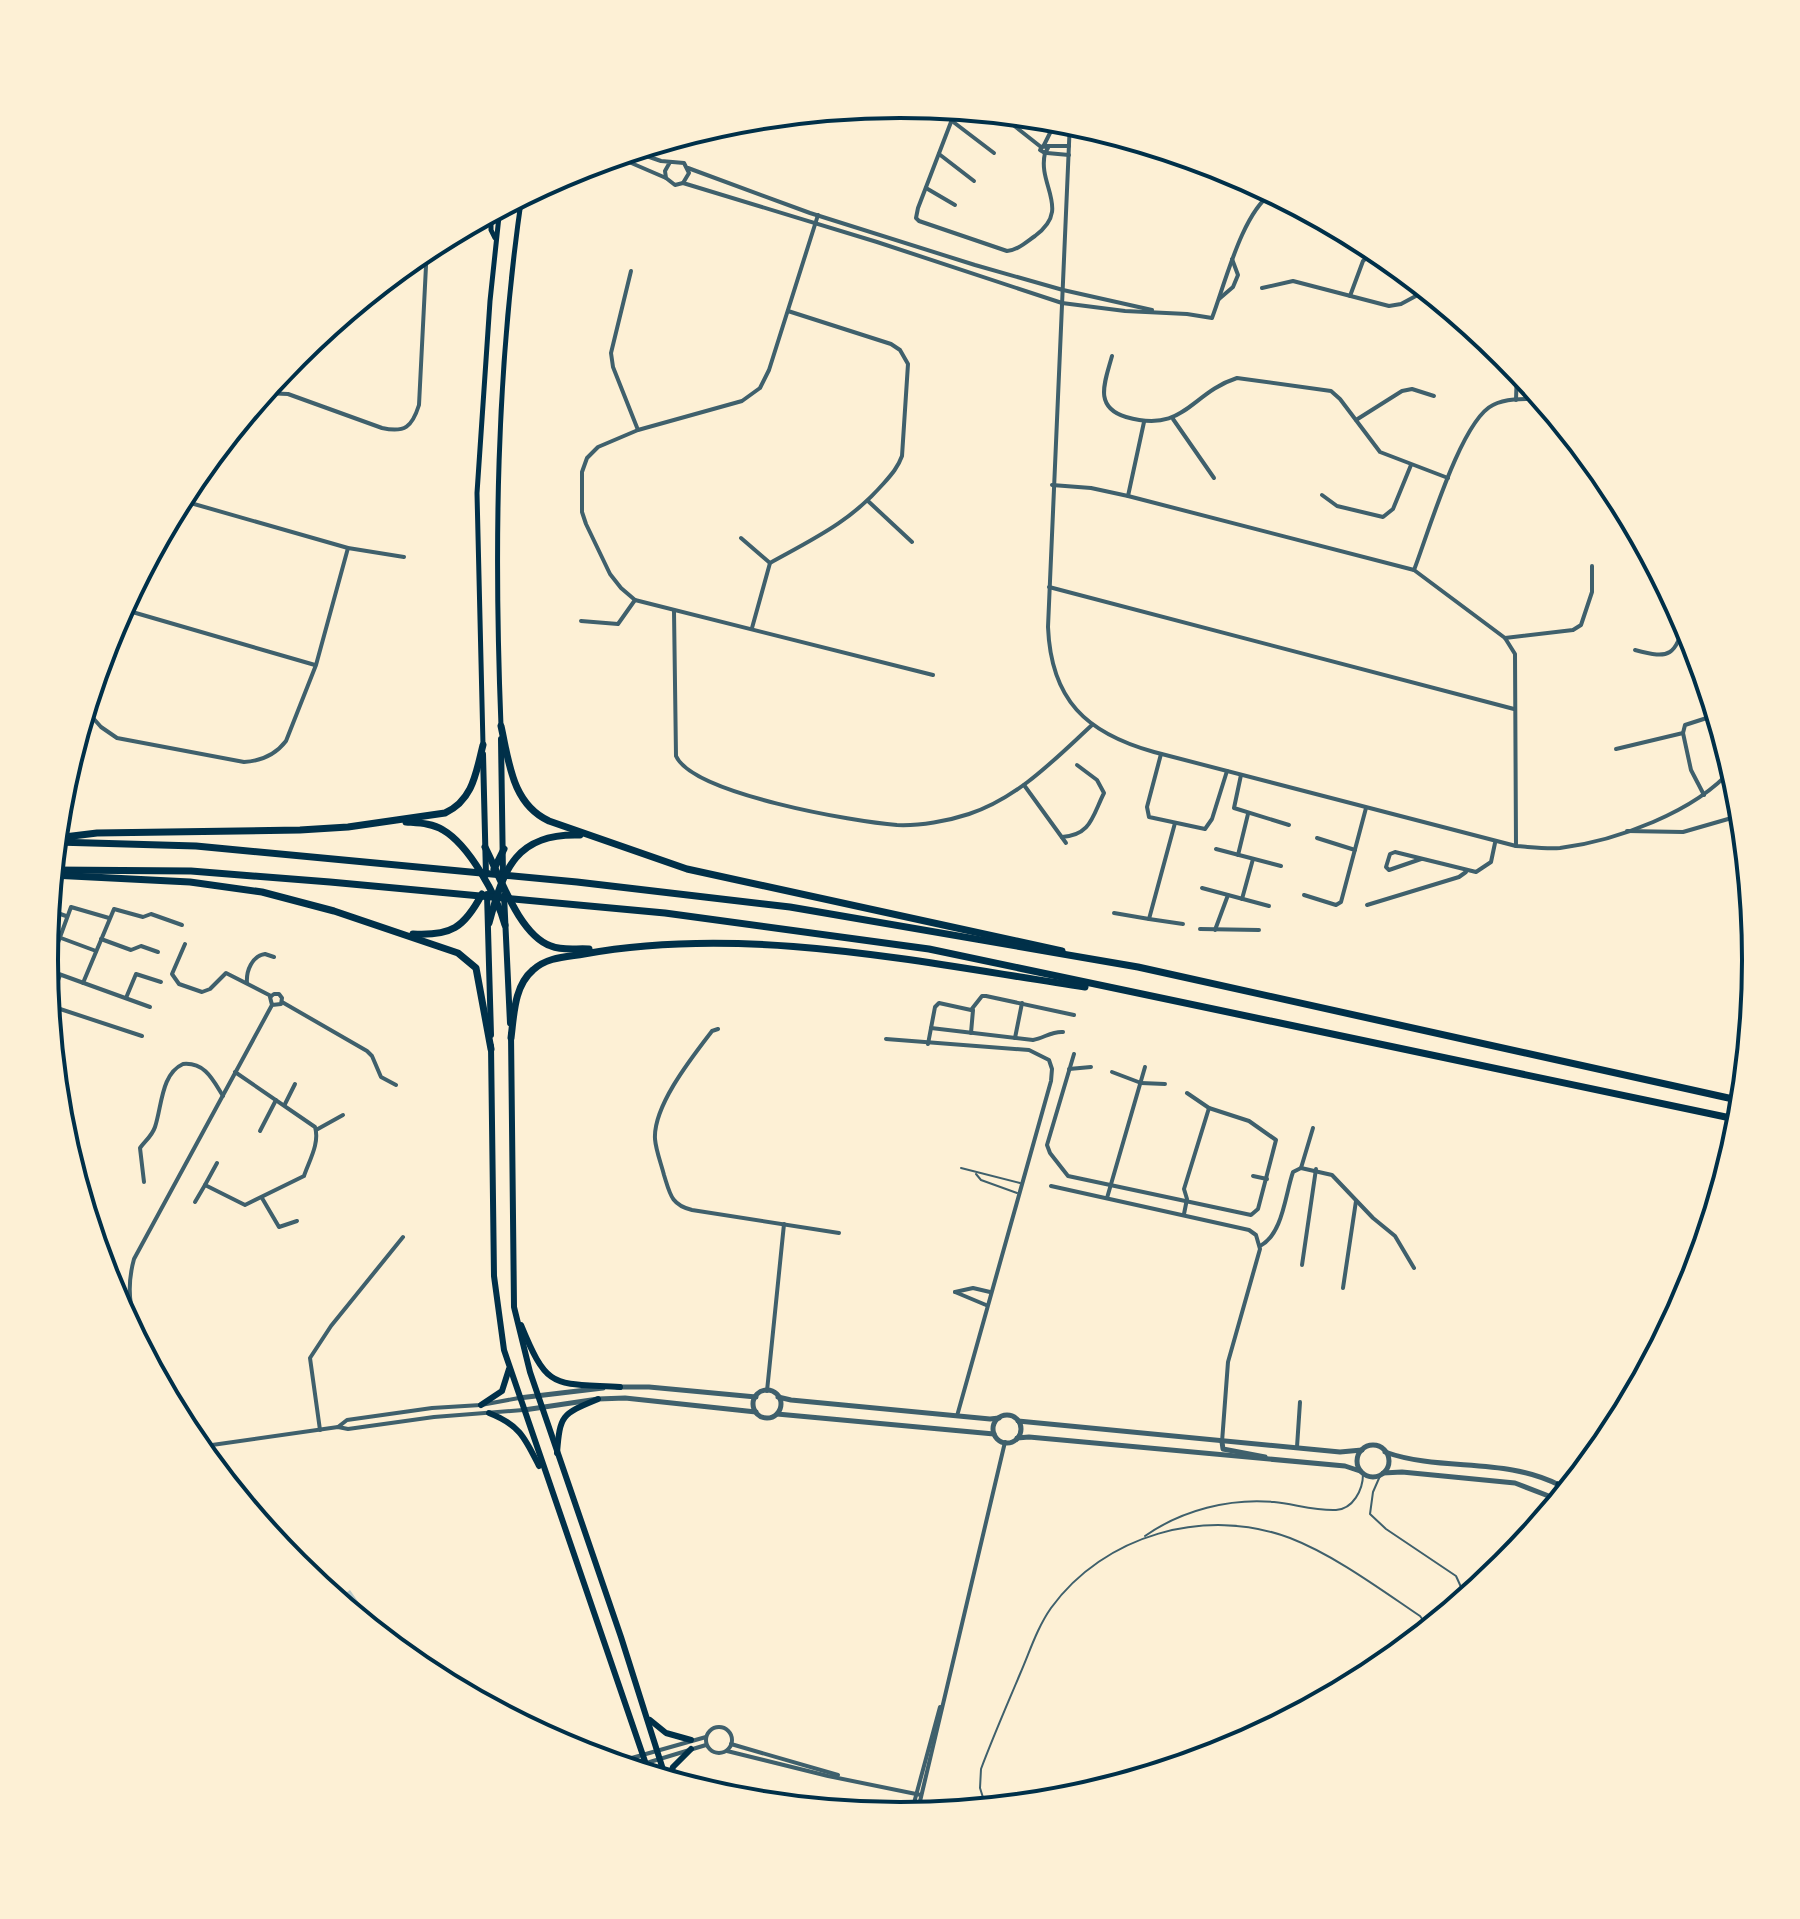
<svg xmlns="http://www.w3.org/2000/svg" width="1800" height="1919" viewBox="0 0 1800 1919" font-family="Georgia,serif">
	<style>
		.green { fill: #b9caca }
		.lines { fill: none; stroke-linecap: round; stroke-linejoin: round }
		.service { stroke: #3f606c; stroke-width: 2 }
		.minor { stroke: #3f606c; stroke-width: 4 }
		.tertiary { stroke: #3f606c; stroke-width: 5 }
		.secondary { stroke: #003049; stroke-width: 5 }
		.primary { stroke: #003049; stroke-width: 6 }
		.motorway { stroke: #003049; stroke-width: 7 }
		.rim { fill: none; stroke: #003049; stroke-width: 4 }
	</style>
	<rect width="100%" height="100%" fill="#fdf0d5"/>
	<polygon class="green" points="350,1590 370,1619 371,1626 344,1605 343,1595"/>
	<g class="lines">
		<g class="service">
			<polyline points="961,1168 1020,1183"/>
			<polyline points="976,1174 981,1180 1017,1193"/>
			<polyline points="1380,1476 1373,1492 1370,1514 1386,1529 1456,1576 1461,1587 1462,1600"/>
			<path d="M 1145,1536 C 1182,1510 1230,1498 1274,1502 C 1294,1504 1316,1511 1336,1510 C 1353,1509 1363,1490 1363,1474"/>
			<path d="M 986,1807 L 980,1788 L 981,1769 C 993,1737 1007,1705 1020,1674 C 1030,1651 1037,1628 1051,1608 C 1104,1535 1205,1506 1290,1538 C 1334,1555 1380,1589 1420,1616 L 1429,1628"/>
		</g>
		<g class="minor">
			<path d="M 956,109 L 918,208 L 916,218 L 919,221 L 1007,251 C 1018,250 1026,242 1035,236 C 1072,209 1037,186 1045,153"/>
			<polyline points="998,113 1041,147"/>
			<polyline points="952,121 994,153"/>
			<path d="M 1070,121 L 1048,627 C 1051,700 1086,733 1154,752 L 1516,846 C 1531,847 1545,849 1560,848 C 1616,841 1695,812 1732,769"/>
			<polyline points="1044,145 1052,129 1053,119"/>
			<polygon points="1043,146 1048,148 1045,153 1040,150"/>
			<polyline points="1046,146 1069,146"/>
			<polyline points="632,151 661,161 684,163 689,173 683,183 675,185 666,178 665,171 670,162"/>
			<polyline points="1047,153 1069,155"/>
			<polyline points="939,154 974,181"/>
			<polyline points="615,156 666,178"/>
			<polyline points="688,168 810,213 975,265 1063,290 1152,310"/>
			<path d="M 683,183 L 877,242 L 1062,303 L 1125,311 L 1187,314 L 1212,318 C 1225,284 1242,213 1272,193"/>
			<polyline points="926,188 955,205"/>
			<polyline points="818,215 769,370 760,388 742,401 638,430 598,447 587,458 582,472 582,512 586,524 610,574 621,588 635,600 933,675"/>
			<polyline points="1327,227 1336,226"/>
			<polyline points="631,271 611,353 613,367 638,430"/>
			<polyline points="1262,288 1293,281 1389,306 1401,304 1427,290"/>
			<polyline points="1350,296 1363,261 1377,249"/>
			<polyline points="1219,299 1233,287 1238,275 1232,259"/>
			<path d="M 1112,356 C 1105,382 1093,407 1126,417 C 1185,434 1190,393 1237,378 L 1331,391 L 1340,399 L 1380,452 L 1448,478"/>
			<path d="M 263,393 L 288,394 L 382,428 C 405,433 412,427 419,405 L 427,246"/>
			<polyline points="1516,400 1517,369"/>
			<polyline points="1173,419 1214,478"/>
			<polyline points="1356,420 1402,391 1412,389 1434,396"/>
			<polyline points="1600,481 1601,471"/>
			<polyline points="1052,485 1091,488 1128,496 1414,570 1505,638 1515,654 1516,846"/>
			<polyline points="1322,495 1337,506 1383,517 1393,509 1411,465"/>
			<polyline points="1128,496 1144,422"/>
			<polyline points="180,500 348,548 404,557"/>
			<polyline points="868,501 912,542"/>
			<polyline points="741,538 770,563"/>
			<path d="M 1414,570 C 1428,534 1461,420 1493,405 C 1507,398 1526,399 1542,399"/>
			<polyline points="1049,587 1514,709"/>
			<polyline points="122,609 315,665"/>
			<path d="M 674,611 L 676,756 C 693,794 855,822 897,825 C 920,826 948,821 969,814 C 1018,798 1055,759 1092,725"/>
			<polyline points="581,621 618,624 635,600"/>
			<path d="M 752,628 L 770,563 C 815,538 850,522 884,483 C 892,474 898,467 902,456 L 908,364 L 900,350 L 891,344 L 788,311"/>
			<polyline points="1505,638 1573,630 1581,625 1592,592 1592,566"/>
			<path d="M 1635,650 C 1671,660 1675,655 1685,621"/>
			<path d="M 86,710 L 101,727 L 117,738 L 244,762 C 261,761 276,754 286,741 L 316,665 L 348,548"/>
			<polyline points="1683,733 1691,770 1704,795"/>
			<polyline points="1616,749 1683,733 1685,725 1716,715"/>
			<polyline points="1161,754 1147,807 1149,817 1205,829 1212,819 1227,771"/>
			<polyline points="1241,775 1234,808 1289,825"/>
			<polyline points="1024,785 1066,843"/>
			<polyline points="1627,831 1683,832 1742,815"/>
			<path d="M 1062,837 C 1091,835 1092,817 1104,793 L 1097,780 L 1077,765"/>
			<polyline points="1317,838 1355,850"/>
			<polyline points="1216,849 1281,866"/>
			<polyline points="1238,855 1248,814"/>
			<polyline points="1421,859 1389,870 1386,867 1390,854 1395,852 1476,872 1491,862 1495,843"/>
			<polyline points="1202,888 1269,906"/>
			<polyline points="1304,895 1336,905 1341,902 1366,808"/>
			<polyline points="1242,899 1253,859"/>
			<polyline points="1367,905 1459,877 1466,872"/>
			<polyline points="49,910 66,916"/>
			<polyline points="1114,913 1149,919 1175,823"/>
			<polyline points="1149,919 1183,924"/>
			<polyline points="1200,929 1259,930"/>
			<polyline points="1215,930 1228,895"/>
			<polyline points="61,938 96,951"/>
			<polyline points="101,939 131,950 141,946 158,952"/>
			<polyline points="185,944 172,974 179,984 202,992 210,989 226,973 271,996"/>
			<polyline points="45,969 150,1007"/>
			<polyline points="48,970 71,907 109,918"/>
			<polyline points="83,983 114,909 143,917 151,914 182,925"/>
			<path d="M 247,983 C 246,971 252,956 265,954 L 274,957"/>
			<polyline points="126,998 136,974 161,982"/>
			<polyline points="282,1002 367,1051 372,1056 381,1077 396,1085"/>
			<polyline points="48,1005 142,1036"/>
			<polyline points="49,1005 60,975"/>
			<path d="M 931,1028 L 1033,1040 C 1044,1038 1052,1031 1063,1032"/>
			<path d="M 718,1029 L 712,1031 C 692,1057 653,1106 655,1139 C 656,1151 661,1163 664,1175 C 670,1194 671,1205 692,1210 L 839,1233"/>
			<polyline points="971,1033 973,1010"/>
			<polyline points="1015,1038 1022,1003"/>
			<polyline points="886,1039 1029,1050 1049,1060 1052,1069 1051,1081 957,1416"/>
			<polyline points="928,1044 935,1007 939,1003 971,1010 982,996 986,996 1074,1015"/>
			<polyline points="1074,1054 1047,1145 1050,1153 1068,1176 1251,1215 1258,1209 1276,1140 1249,1121 1209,1108 1187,1093"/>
			<polyline points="1069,1069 1091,1067"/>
			<polyline points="1112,1072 1141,1083 1165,1084"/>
			<polyline points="55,1074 66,1080"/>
			<polyline points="285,1104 295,1084"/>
			<polyline points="316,1130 343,1115"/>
			<polyline points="260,1131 276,1100"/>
			<path d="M 217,1163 L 205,1185 L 245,1205 L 304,1176 C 309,1161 320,1143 315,1127 L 235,1072"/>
			<polyline points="1301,1168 1313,1128"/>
			<polyline points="1253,1176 1267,1179"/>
			<path d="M 144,1182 L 140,1148 C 145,1141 152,1136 155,1127 C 162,1106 161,1074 183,1064 C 205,1062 213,1080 223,1096"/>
			<polyline points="1051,1186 1249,1230 1256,1235 1260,1249 1228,1362 1222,1442"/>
			<polyline points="262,1198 279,1227 297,1221"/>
			<polyline points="1107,1198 1145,1067"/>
			<polyline points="195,1202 205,1185"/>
			<polyline points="1184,1214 1187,1199 1184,1189 1209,1108"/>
			<path d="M 1260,1246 C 1283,1234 1285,1195 1293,1172 L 1301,1168 L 1332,1175 L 1373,1218 L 1395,1236 L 1414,1268"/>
			<polyline points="1302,1265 1316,1169"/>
			<polyline points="1343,1288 1356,1201"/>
			<polyline points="955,1292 973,1288 990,1292"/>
			<polyline points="955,1292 986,1305"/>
			<path d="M 148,1360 C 135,1323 123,1299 134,1259 L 272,1005 L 270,997 L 274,994 L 279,994 L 282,998 L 281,1004 L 272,1005"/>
			<polyline points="767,1391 784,1224"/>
			<polyline points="338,1427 347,1420 432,1408 481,1405 519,1398"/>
			<polyline points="320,1430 310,1358 331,1326 403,1237"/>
			<polyline points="198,1447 338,1427 348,1429 434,1417 523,1410"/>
			<polyline points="1297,1447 1300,1402"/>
			<circle cx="719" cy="1740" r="13"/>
			<polyline points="731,1744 838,1775"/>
			<polyline points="727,1751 828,1776 921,1795"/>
			<polyline points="614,1763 706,1737"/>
			<polyline points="630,1768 706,1745"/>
			<polyline points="911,1814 940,1707"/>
			<polyline points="917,1814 1005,1442"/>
		</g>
		<g class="tertiary">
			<polyline points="617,1387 649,1387 756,1397"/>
			<circle cx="767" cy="1404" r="14"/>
			<polyline points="778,1397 791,1400 990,1419 999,1418"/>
			<polyline points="519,1398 603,1388"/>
			<polyline points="524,1410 598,1399 625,1398 756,1412"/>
			<polyline points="777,1414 994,1434"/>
			<circle cx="1007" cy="1429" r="14"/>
			<polyline points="1018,1421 1340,1452 1362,1450"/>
			<polyline points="1017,1438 1029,1437 1345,1466 1360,1471"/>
			<polyline points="1222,1442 1223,1449 1265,1457"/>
			<circle cx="1373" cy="1461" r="16"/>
			<path d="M 1385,1452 C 1441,1472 1505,1457 1559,1485"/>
			<polyline points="1383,1473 1402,1472 1515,1483 1559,1500"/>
		</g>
		<g class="secondary">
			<polyline points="491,212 491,230 495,238"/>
			<path d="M 501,726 C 494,549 496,371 522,195"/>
			<polyline points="483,745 477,493 490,301 500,207"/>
			<polyline points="1558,1484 1567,1490"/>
		</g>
		<g class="primary">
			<polyline points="501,739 503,875"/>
			<polyline points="483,754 486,875"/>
			<polyline points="487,894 491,1035"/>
			<polyline points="504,895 510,1023"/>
			<polyline points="511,1034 514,1307 530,1372 621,1637 666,1779"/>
			<polyline points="491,1046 494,1276 504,1350 649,1773"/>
			<path d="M 521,1325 C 548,1391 553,1383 620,1387"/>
			<polyline points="481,1405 502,1391 509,1369"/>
			<path d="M 489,1413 C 520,1425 525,1438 539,1466"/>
			<path d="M 557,1453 C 560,1414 562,1414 598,1399"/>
			<polyline points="650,1720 666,1733 691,1740"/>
			<polyline points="669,1780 673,1767 691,1749"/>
		</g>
		<g class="motorway">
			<path d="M 501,726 C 509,762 512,804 549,821 L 687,869 L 1062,951"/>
			<path d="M 406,822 C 418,823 432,823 443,830 C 469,845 497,896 505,925"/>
			<path d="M 56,838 L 97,833 L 300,830 L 348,827 L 445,813 C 473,800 476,773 483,745"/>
			<polyline points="56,842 196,846 577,882 790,907 1138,967 1742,1101"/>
			<path d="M 485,847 C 500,876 519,935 551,946 C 563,951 577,948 589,949"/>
			<polyline points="494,869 504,849"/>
			<polyline points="53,870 191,871 330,882 665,913 929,949 1740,1120"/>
			<polyline points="52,875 190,882 262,892 334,911 458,953 476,968 491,1049"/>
			<path d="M 489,923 C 504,868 516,833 580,835"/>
			<path d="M 413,934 C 451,936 464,928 482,894"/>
			<path d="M 511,1038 C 514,1015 514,986 533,970 C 547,957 566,957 584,954 C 748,924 922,963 1085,987"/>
		</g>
	</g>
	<path d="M0 0H1800V1919H0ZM58 960a842 842 0 1 1 1684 0a842 842 0 1 1-1684 0Z" fill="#fdf0d5" fill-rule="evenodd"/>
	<path class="rim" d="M58 960a842 842 0 1 1 1684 0a842 842 0 1 1-1684 0Z"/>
</svg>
